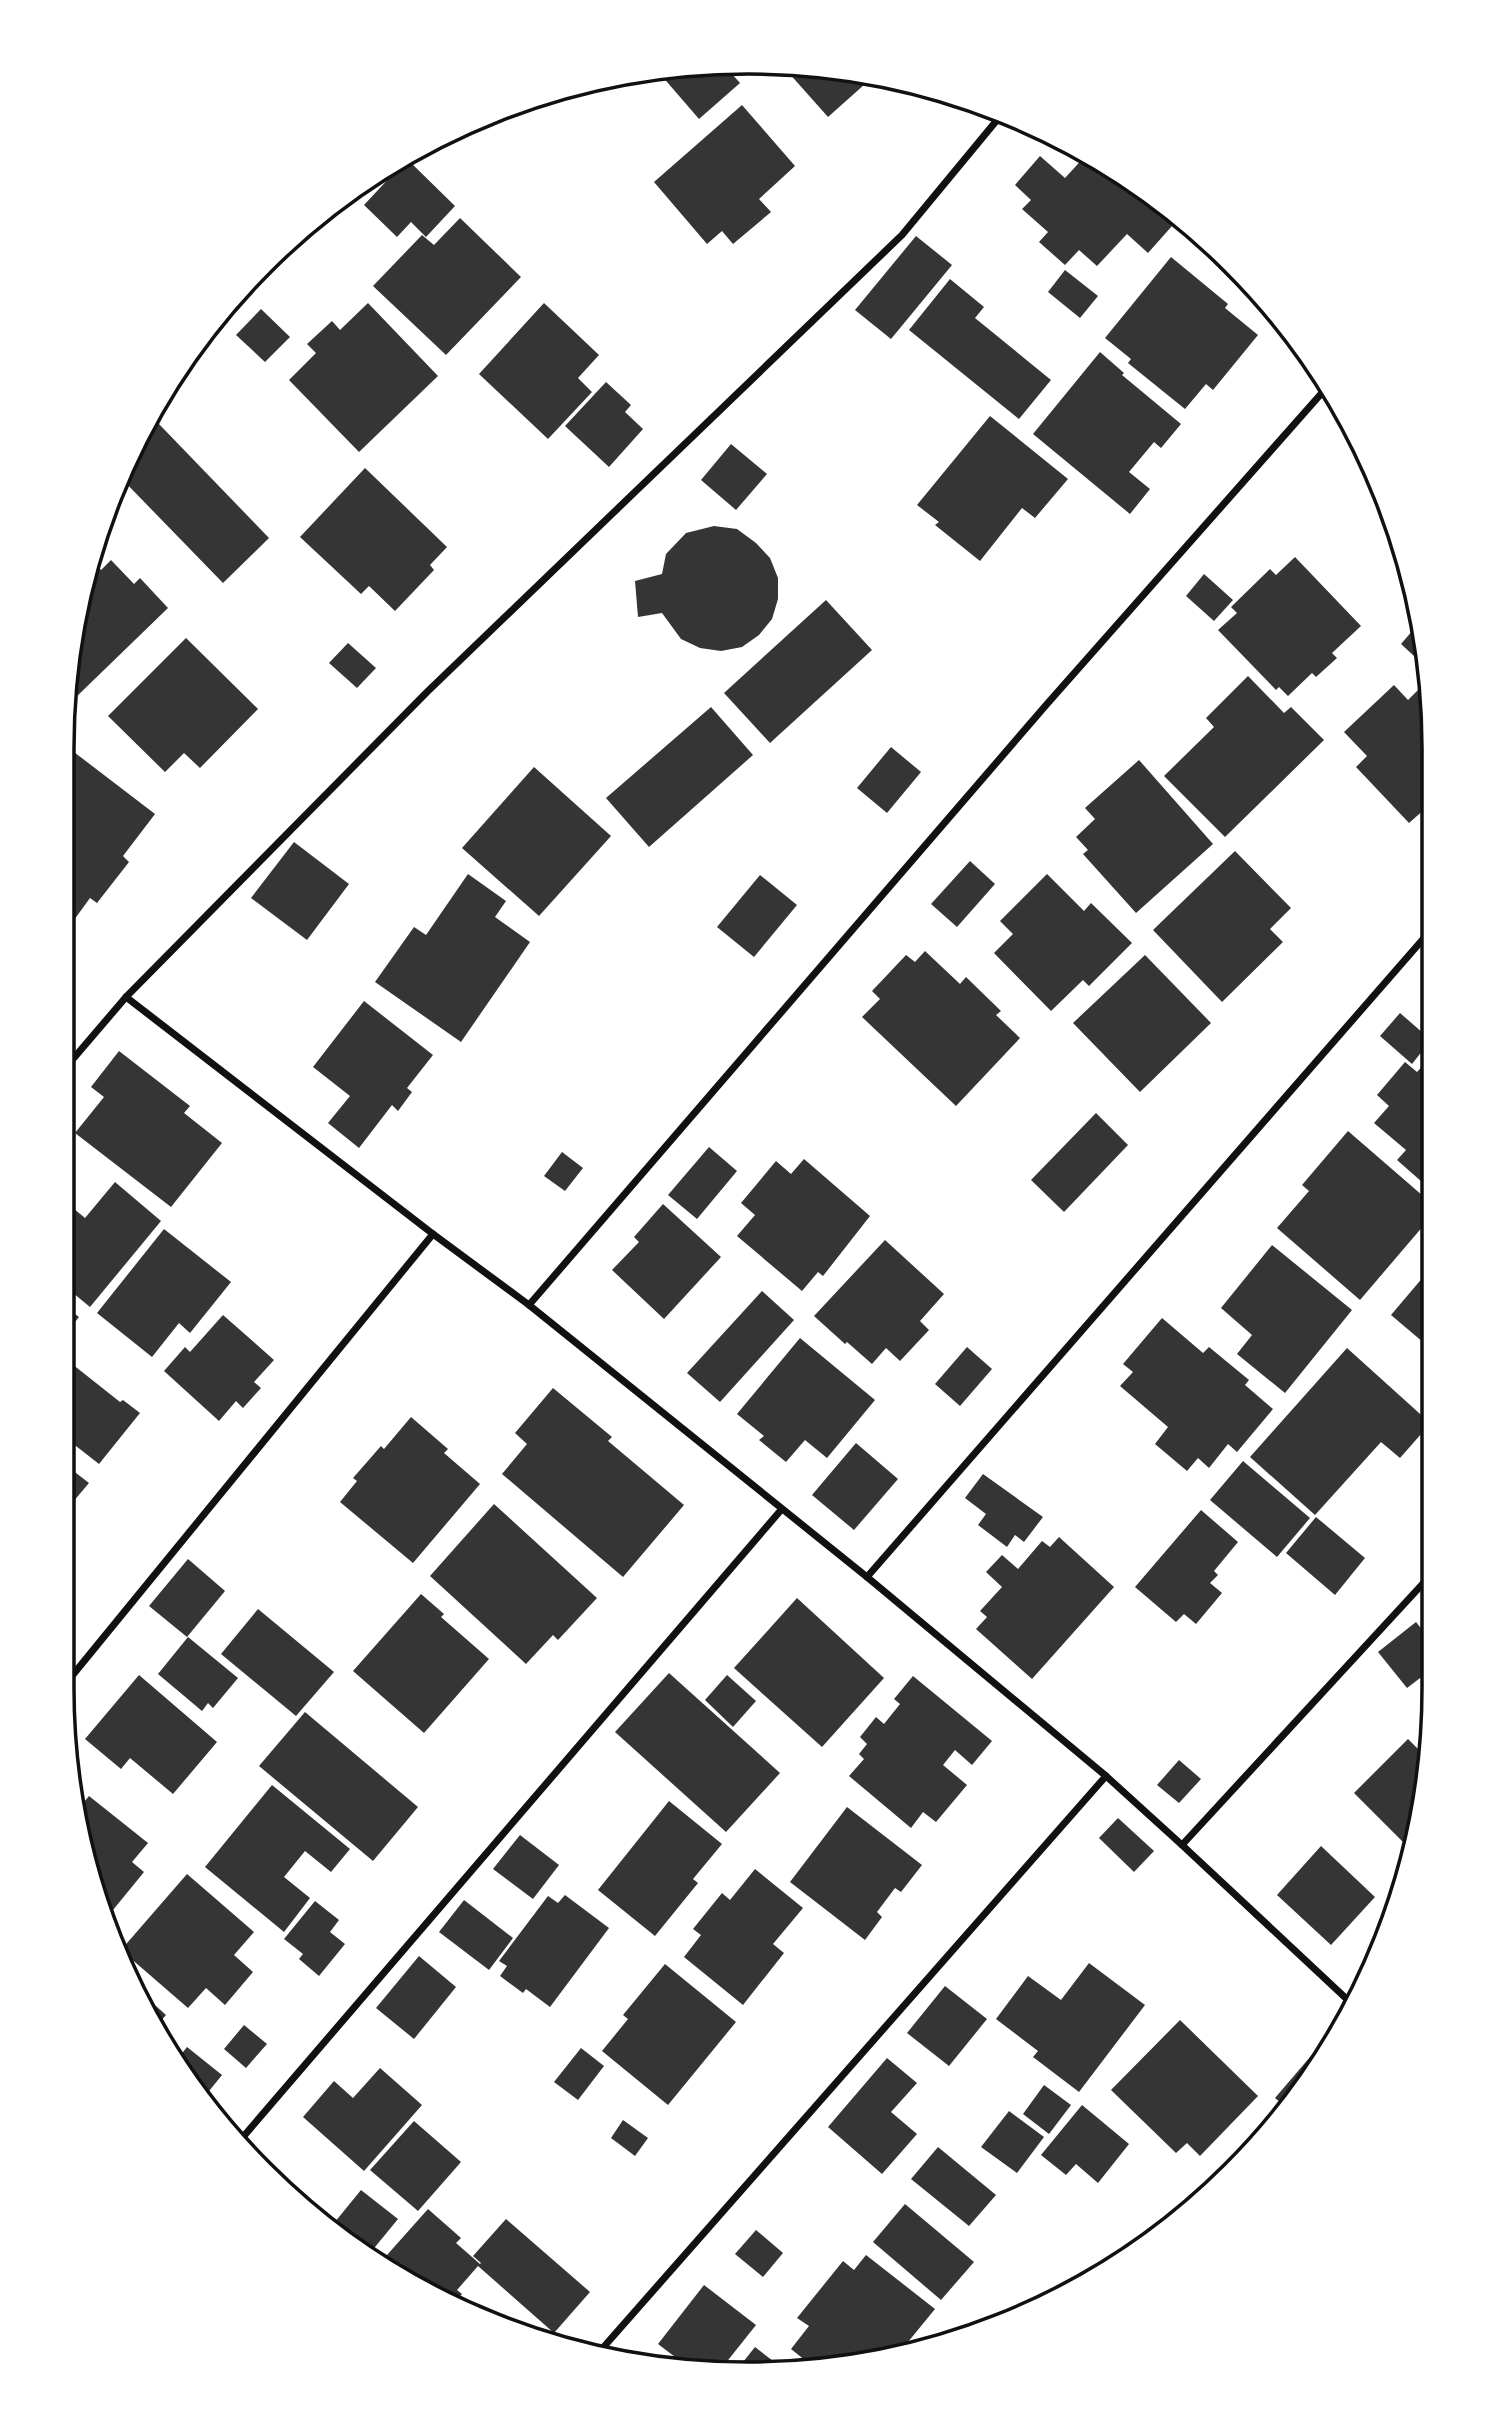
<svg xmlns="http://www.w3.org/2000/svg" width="1495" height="2435" viewBox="0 0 1495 2435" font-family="Quicksand,sans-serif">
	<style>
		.building { fill: #353535 }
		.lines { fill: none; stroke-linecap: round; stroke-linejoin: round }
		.minor { stroke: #111; stroke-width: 7 }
		.rim { fill: none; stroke: #111; stroke-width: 3.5 }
	</style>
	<rect width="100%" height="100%" fill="#fff"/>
	<g class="building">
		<polygon points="780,63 792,63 874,76 828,117"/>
		<polygon points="724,65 740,83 699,119 655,68"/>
		<polygon points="742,105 795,166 759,199 771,212 733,244 722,231 707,244 654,182"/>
		<polygon points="1087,154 1165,203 1180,217 1148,253 1127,234 1097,266 1079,250 1065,265 1039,242 1048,232 1022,209 1031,200 1015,185 1040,156 1065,178"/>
		<polygon points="407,159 455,206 426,237 411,222 397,237 364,205"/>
		<polygon points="460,218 521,277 446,355 373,286 422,235 434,245"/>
		<polygon points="1197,233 1251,283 1243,292 1190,239"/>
		<polygon points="916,236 952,265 891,339 855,310"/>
		<polygon points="1171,257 1228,304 1225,308 1258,335 1213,390 1206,384 1185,409 1128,363 1131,359 1105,338"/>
		<polygon points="1065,270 1098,296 1080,318 1048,292"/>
		<polygon points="950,279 984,307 975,318 1051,380 1019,419 909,330"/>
		<polygon points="368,303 438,376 359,452 289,380 316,353 307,344 332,321 340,330"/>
		<polygon points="544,303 599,355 578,378 592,392 548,439 479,374"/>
		<polygon points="261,309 290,337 265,362 236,335"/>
		<polygon points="1100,352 1124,373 1122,375 1181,424 1161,448 1154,442 1129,472 1150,489 1130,514 1033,434"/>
		<polygon points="606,382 631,405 625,412 643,429 609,467 565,426"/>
		<polygon points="990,416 1068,479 1035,518 1022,508 980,561 935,525 939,522 917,505"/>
		<polygon points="158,423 269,538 223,583 119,476 138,442"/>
		<polygon points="731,444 767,474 736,510 701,480"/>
		<polygon points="365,468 447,547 430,565 434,570 395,611 369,586 361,594 300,537"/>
		<polygon points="714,526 737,529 756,543 770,558 778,578 778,599 772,619 759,635 742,647 721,651 700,648 681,639 662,613 638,617 635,581 662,574 666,554 686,533"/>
		<polygon points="1295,557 1361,626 1332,653 1337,658 1316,677 1312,673 1288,696 1279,687 1276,690 1218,630 1237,613 1231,607 1270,569 1276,575"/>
		<polygon points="111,560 134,584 140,578 168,608 73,700 67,693 67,658 93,562 101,570"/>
		<polygon points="1204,574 1233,600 1214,621 1186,596"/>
		<polygon points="826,600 872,650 770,743 724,693"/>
		<polygon points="1419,623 1427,668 1401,644"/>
		<polygon points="186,638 258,709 200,768 184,753 165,772 108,716"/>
		<polygon points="348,643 376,668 357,688 329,663"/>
		<polygon points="1248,676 1284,713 1291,707 1324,740 1225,837 1164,776 1214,727 1206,718"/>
		<polygon points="1394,685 1408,700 1419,689 1432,703 1432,814 1426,808 1409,823 1356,767 1367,756 1344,732"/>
		<polygon points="711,707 753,755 649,847 606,798"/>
		<polygon points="891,747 921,772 887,813 857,788"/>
		<polygon points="70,749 155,814 123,856 129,862 97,903 90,898 74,920 67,916 67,752"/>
		<polygon points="1139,760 1213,844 1136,913 1083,854 1088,850 1076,837 1095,819 1085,808"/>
		<polygon points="534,767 611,836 539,916 462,848"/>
		<polygon points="294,842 349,884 307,940 251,898"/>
		<polygon points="1235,851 1291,908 1270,929 1283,942 1222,1002 1153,930"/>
		<polygon points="970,861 995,884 957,927 931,904"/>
		<polygon points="468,874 506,901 495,917 530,942 461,1042 375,982 414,927 426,935"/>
		<polygon points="1047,874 1084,911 1091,903 1132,943 1089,986 1083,980 1051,1011 994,953 1013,934 1000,921"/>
		<polygon points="760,875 797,905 754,957 717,927"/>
		<polygon points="925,951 960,984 966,977 1001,1011 996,1015 1020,1038 956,1106 862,1017 880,999 872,991 906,955 915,962"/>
		<polygon points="1145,955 1211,1023 1140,1092 1073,1023"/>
		<polygon points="364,1001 433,1055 407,1088 412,1092 398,1111 392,1105 359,1148 328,1123 350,1096 313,1067"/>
		<polygon points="1400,1013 1431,1040 1412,1064 1380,1036"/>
		<polygon points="119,1051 190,1106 184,1113 222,1143 171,1207 75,1133 104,1097 91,1087"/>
		<polygon points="1431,1057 1431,1068 1430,1189 1397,1160 1406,1150 1374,1123 1389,1106 1377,1095 1405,1062 1417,1072"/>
		<polygon points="1096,1113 1128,1145 1064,1212 1031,1180"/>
		<polygon points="1348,1131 1430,1202 1430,1218 1360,1300 1277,1228 1309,1191 1302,1185"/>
		<polygon points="709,1147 737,1171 697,1219 668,1195"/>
		<polygon points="562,1152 583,1168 565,1191 544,1176"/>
		<polygon points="804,1159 870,1216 823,1276 818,1272 802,1291 737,1236 755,1215 741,1203 776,1161 791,1174"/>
		<polygon points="115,1182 161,1221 90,1307 67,1288 67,1203 85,1218"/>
		<polygon points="663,1204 721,1257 664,1319 612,1270 639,1242 634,1237"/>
		<polygon points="164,1229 231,1282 190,1333 179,1323 152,1357 97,1313"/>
		<polygon points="885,1240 944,1294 920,1321 929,1330 900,1361 886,1348 872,1364 847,1342 845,1344 814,1316"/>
		<polygon points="1272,1245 1352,1310 1285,1393 1237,1354 1252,1335 1221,1308"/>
		<polygon points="1430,1269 1430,1348 1391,1315"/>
		<polygon points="762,1291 794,1320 720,1402 687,1373"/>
		<polygon points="67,1308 79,1317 67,1332"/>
		<polygon points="223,1315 274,1360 254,1382 261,1388 243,1408 236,1401 219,1421 164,1371 185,1347 190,1352"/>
		<polygon points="1162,1318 1203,1353 1209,1347 1249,1380 1245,1385 1273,1409 1237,1452 1228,1444 1209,1468 1198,1458 1187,1471 1155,1444 1168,1427 1120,1386 1133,1372 1123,1364"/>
		<polygon points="800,1338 875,1400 827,1458 805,1440 786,1462 759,1440 764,1436 737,1414"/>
		<polygon points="967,1347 992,1369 960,1406 935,1384"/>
		<polygon points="1347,1348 1429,1422 1429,1425 1400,1458 1381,1442 1315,1515 1250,1457"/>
		<polygon points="67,1360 120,1402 123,1400 140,1413 99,1464 67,1439"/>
		<polygon points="553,1388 612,1437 608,1441 684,1505 623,1577 502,1474 527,1444 515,1433"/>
		<polygon points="411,1417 448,1449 444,1453 480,1484 413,1563 340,1502 357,1481 353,1478 381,1446 384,1449"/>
		<polygon points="856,1443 898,1479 854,1530 812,1495"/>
		<polygon points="1243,1461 1310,1518 1277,1557 1210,1500"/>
		<polygon points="67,1466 89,1483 67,1509"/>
		<polygon points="983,1474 1043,1517 1024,1542 1015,1535 1007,1547 978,1525 986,1514 965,1498"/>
		<polygon points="494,1504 597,1598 558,1640 553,1635 526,1664 430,1576"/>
		<polygon points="1201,1510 1238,1542 1214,1571 1218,1575 1210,1583 1222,1593 1196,1624 1184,1614 1176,1622 1135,1587"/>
		<polygon points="1316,1517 1365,1558 1335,1595 1286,1553"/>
		<polygon points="1059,1537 1114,1587 1032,1679 976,1629 987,1617 980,1611 1002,1587 986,1572 1002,1555 1018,1569 1042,1541 1050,1547"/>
		<polygon points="188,1559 225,1591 187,1637 149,1606"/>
		<polygon points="421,1594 444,1614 441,1617 489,1659 424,1733 353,1671"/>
		<polygon points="797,1598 884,1678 822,1747 734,1668"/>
		<polygon points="258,1609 334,1672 296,1716 221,1654"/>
		<polygon points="1416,1622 1428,1637 1428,1672 1407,1688 1378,1652"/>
		<polygon points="188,1637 238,1678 213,1708 208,1703 202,1711 158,1674"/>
		<polygon points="669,1673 780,1773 726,1832 615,1732"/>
		<polygon points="139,1675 217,1742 173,1794 130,1758 121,1769 85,1739"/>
		<polygon points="727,1675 756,1701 733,1727 705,1700"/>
		<polygon points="913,1676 992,1741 972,1765 955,1750 943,1765 967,1785 936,1822 923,1812 911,1828 849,1776 864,1759 859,1754 867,1744 860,1737 876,1717 884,1724 900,1704 894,1699"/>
		<polygon points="305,1712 418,1807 373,1861 259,1766"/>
		<polygon points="1408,1739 1428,1759 1428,1777 1409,1848 1354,1793"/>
		<polygon points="1179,1760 1201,1779 1179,1803 1157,1785"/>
		<polygon points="272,1785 350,1849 331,1872 305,1851 284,1877 310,1898 284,1932 205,1867"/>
		<polygon points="89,1796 148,1843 132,1862 144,1872 113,1910 101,1900 97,1905 75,1813"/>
		<polygon points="669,1801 722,1844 693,1879 698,1883 655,1936 598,1890"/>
		<polygon points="847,1807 922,1865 901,1892 895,1888 877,1912 882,1917 865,1940 790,1882"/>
		<polygon points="1118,1818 1154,1851 1134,1872 1099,1838"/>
		<polygon points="520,1835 559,1865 533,1899 493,1869"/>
		<polygon points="1321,1846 1375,1897 1331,1945 1277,1895"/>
		<polygon points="755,1869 803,1908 773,1944 784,1953 743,2005 684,1957 701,1935 693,1929 722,1893 730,1900"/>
		<polygon points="187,1874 254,1932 234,1955 253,1972 225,2005 206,1988 188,2008 121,1950"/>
		<polygon points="565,1895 609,1928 550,2007 526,1989 523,1993 500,1976 507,1966 499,1961 548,1896 558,1903"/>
		<polygon points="464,1900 513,1938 489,1970 439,1932"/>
		<polygon points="315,1901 339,1920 330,1932 345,1944 319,1976 299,1959 303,1954 284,1939"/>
		<polygon points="419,1956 456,1987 414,2039 376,2008"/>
		<polygon points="1089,1963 1145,2005 1079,2092 1033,2057 1038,2051 996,2019 1028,1976 1061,2000"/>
		<polygon points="665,1964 736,2022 668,2105 602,2051 628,2019 623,2015"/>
		<polygon points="127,1980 166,2015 155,2028 132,1991"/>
		<polygon points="945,1986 987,2019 949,2066 907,2033"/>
		<polygon points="1180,2020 1258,2096 1200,2156 1187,2143 1176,2153 1111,2090"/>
		<polygon points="244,2025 267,2044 246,2068 224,2049"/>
		<polygon points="1334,2029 1292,2105 1288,2109 1275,2098"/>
		<polygon points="187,2047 222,2075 201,2101 176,2061"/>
		<polygon points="581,2048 604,2066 578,2100 554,2082"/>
		<polygon points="887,2058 917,2083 891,2112 917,2134 882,2174 828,2127"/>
		<polygon points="380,2068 422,2105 364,2171 303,2117 334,2081 353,2098"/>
		<polygon points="1044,2085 1071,2105 1049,2134 1023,2114"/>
		<polygon points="1082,2105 1129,2144 1098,2183 1076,2164 1066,2175 1041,2155"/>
		<polygon points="1009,2111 1044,2137 1017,2173 981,2147"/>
		<polygon points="623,2120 648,2138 635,2156 611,2138"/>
		<polygon points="414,2121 461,2162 418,2211 370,2170"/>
		<polygon points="938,2147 996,2195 969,2226 911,2179"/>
		<polygon points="361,2190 398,2219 366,2258 330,2228"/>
		<polygon points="905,2204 974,2262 941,2300 873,2242"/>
		<polygon points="428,2209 461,2238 456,2243 480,2264 481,2263 473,2256 506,2219 590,2292 554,2333 478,2266 457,2290 462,2294 455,2302 379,2264"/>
		<polygon points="756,2230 783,2253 763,2277 735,2254"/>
		<polygon points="1145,2238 1150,2241 1135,2251 1135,2250"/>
		<polygon points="866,2255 935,2309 899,2353 837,2368 816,2369 791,2349 809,2326 797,2318 843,2261 854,2270"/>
		<polygon points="704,2285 756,2325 721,2369 683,2363 658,2344"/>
		<polygon points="755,2347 786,2371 747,2374 735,2372"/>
	</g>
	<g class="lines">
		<g class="minor">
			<polyline points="126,997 433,1234 529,1305 867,1577 1106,1776 1182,1845 1429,1577"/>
			<polyline points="67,1066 126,997 427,692 902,235 1002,114"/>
			<polyline points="529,1305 1047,704 1328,386"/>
			<polyline points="867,1577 1431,930"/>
			<polyline points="67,1682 433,1234"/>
			<polyline points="1182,1845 1351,2003"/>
			<polyline points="237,2144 781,1510"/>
			<polyline points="601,2350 1106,1776"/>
		</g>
	</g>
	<path d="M0 0H1495V2435H0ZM748 74H748A674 674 0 0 1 1422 748V1688A674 674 0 0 1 748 2362H748A674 674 0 0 1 74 1688V748A674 674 0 0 1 748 74Z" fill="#fff" fill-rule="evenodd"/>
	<path class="rim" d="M748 74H748A674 674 0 0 1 1422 748V1688A674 674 0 0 1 748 2362H748A674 674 0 0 1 74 1688V748A674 674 0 0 1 748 74Z"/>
</svg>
